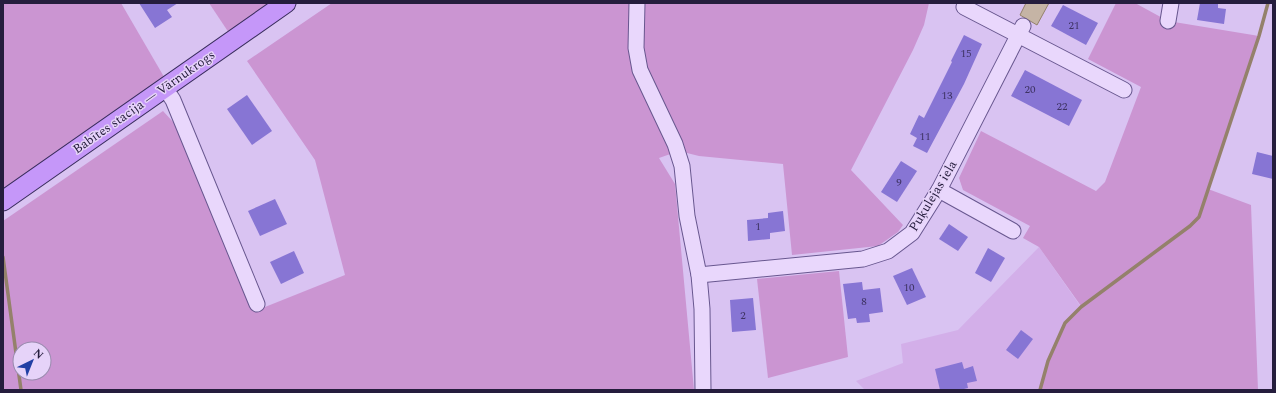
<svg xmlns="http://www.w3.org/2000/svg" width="1276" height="393" viewBox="0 0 1276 393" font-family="Spectral,serif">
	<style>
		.farmland { fill: #d3afe9 }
		.green { fill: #cb95d2; fill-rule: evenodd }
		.water { fill: #c5b4a5; stroke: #94816b }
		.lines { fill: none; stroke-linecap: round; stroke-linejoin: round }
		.stream { stroke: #94816b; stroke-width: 3.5 }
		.building { fill: #8775d4 }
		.minor-casing { stroke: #68578f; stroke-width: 17 }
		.major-casing { stroke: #382c5c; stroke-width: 21 }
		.minor { stroke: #e9d7fc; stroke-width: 15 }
		.major { stroke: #c597f9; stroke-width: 19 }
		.labels { text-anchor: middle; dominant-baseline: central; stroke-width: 3; stroke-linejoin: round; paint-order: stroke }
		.number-label { font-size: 11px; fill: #3e3363 }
		.street-label { font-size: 13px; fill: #251d3d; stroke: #e6d3f9 }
	</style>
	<rect width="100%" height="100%" fill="#d9c3f2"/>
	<polygon class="farmland" points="1039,247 1081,307 1065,323 1048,361 1040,390 865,390 856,381 903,363 901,344 958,330"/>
	<g class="green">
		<polygon points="3,3 121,3 167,82 3,194"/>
		<polygon points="209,3 273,3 229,33"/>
		<path d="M 332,3 L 929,3 L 924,25 L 913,50 L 851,170 L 903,225 L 898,232 L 878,246 L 792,255 L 783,164 L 699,156 L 679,151 L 659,158 L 675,184 L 694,390 L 3,390 L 3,221 L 163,111 L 174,123 L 255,311 L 345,275 L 315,160 L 247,61 ZM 20,349 L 44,349 L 44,373 L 20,373 Z"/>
		<polygon points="1116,3 1135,3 1168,21 1259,36 1208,189 1251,205 1258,390 1040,390 1048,361 1065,323 1081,306 1039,247 1023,238 1030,226 963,190 959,178 981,131 1096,191 1105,182 1141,87 1088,59"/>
		<polygon points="839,271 848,357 768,378 757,279"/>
	</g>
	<polygon class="water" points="1026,3 1049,3 1037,25 1020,15"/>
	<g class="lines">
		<g class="stream">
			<polyline points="3,257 21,390"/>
			<polyline points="1040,390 1048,361 1065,323 1081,307 1190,226 1199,217 1259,36 1268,3"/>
		</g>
	</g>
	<g class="building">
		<polygon points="139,3 178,3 167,10 172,17 155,28"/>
		<polygon points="1200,3 1218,3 1218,8 1226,9 1224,24 1197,20"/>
		<polygon points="1063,5 1098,23 1086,45 1051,26"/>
		<polygon points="964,35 982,44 964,84 927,153 913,146 917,138 910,134 919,115 924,118 952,62 951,61"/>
		<polygon points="1025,70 1082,100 1069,126 1011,96"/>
		<polygon points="247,95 272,131 252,145 227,109"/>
		<polygon points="1257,152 1273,156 1273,179 1252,174"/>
		<polygon points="901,161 917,171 897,202 881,192"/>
		<polygon points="275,199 287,224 260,236 248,211"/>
		<polygon points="783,211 785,231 770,233 770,239 748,241 747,220 768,218 768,213"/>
		<polygon points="949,224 968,237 958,251 939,239"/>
		<polygon points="988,248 1005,258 991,282 975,273"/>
		<polygon points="294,251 304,273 281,284 270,262"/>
		<polygon points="912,268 926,297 907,305 893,276"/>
		<polygon points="862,282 863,290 880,288 883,312 869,314 870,322 857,323 856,318 848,319 843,284"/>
		<polygon points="753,298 756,330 732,332 730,300"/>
		<polygon points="1021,330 1033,339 1018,359 1006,350"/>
		<polygon points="962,362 964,369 973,366 977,381 967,383 968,388 960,390 940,390 935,369"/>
	</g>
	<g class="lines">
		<defs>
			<g id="minor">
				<polyline points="637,3 636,48 640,70 675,144 682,166 687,216 699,275 702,309 703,390"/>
				<polyline points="964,7 1124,90"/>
				<polyline points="1168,21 1171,3"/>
				<polyline points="165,88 173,100 257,304"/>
				<polyline points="939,190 1013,231"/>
				<polyline points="699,275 863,259 888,251 912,233 939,190 1023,26"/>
			</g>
			<polyline id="major" points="3,201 286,3"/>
		</defs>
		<use href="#minor" class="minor-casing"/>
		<use href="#major" class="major-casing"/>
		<use href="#minor" class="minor"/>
		<use href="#major" class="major"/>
	</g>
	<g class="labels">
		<g class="number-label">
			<text x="1074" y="25">21</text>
			<text x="966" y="53">15</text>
			<text x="1030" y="89">20</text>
			<text x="947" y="95">13</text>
			<text x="1062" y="106">22</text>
			<text x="925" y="136">11</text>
			<text x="899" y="182">9</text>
			<text x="758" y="226">1</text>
			<text x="909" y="287">10</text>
			<text x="864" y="301">8</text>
			<text x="743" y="315">2</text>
		</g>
		<g class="street-label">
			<text transform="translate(144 102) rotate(-35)">Babītes stacija — Vārnukrogs</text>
			<text transform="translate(933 196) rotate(-59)">Puķulejas iela</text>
		</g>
	</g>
	<rect width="1276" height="393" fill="none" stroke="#251d3d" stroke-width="8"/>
	<g transform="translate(32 361) rotate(43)"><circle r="19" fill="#e6d3f9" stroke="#998aae"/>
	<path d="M0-3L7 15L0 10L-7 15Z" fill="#213fa4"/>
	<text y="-6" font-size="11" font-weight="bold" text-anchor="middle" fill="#251d3d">N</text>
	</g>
</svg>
